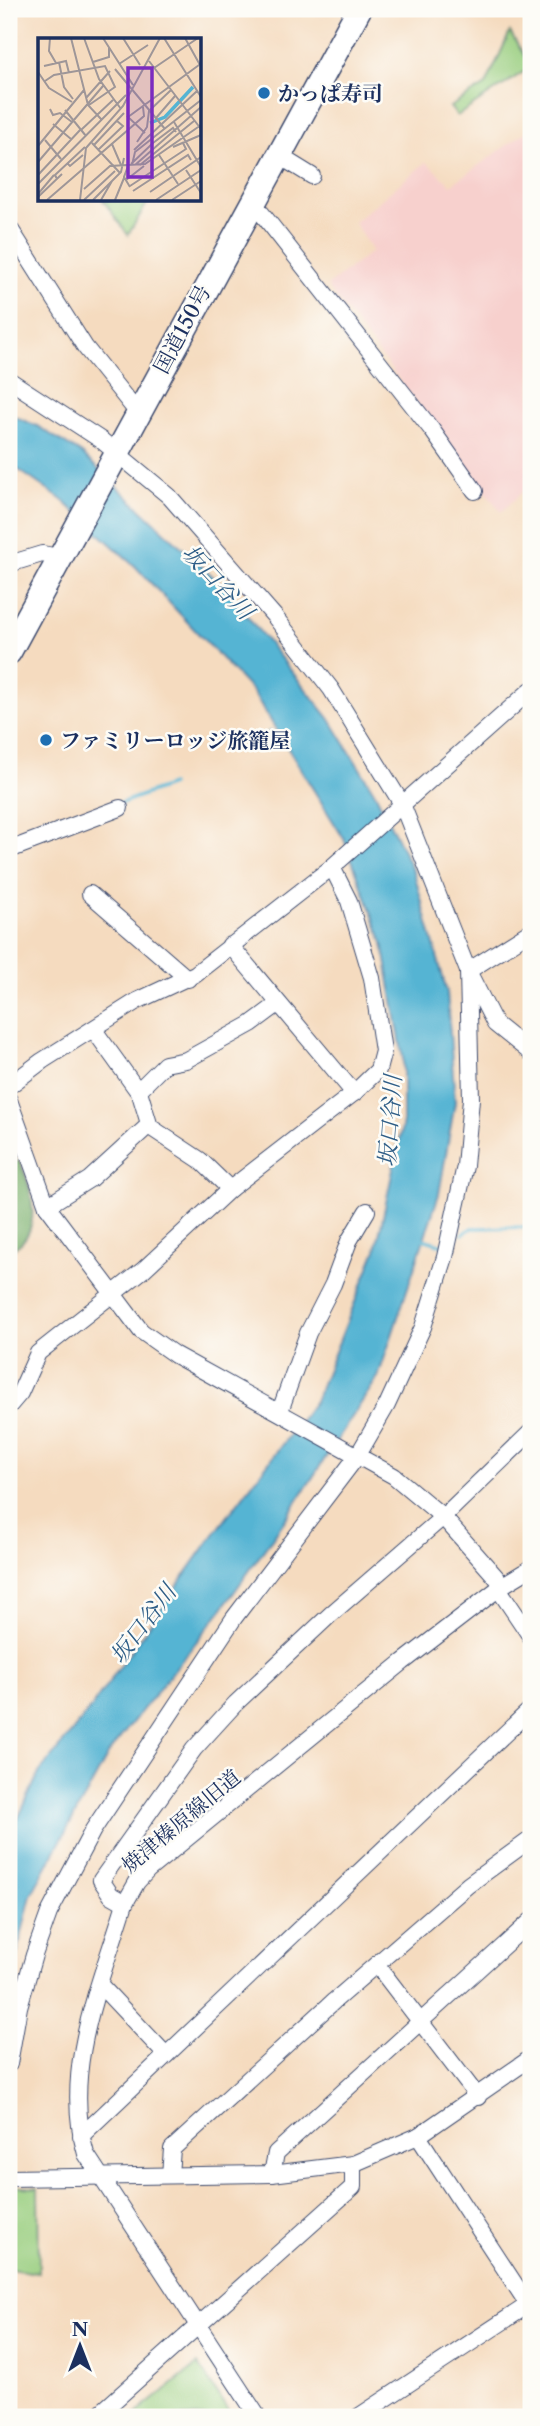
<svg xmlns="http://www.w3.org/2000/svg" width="540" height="2426" viewBox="0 0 540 2426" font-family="'Libre Caslon Text','Noto Serif JP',serif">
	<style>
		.built { fill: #f7d0cd }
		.green { fill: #98cd7e; stroke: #5a7e6e; stroke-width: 2 }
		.forest { fill: #7ab06d; stroke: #4a7066; stroke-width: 2 }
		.water { fill: #55b4d3; stroke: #387298; stroke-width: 2 }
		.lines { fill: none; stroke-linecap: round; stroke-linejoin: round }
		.stream { stroke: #55b4d3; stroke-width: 3.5 }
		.minor-casing { stroke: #3c496d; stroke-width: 18 }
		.highway-casing { stroke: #3c496d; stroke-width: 27 }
		.minor { stroke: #fff; stroke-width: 16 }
		.highway { stroke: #fff; stroke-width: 24 }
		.poi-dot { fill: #1f6fb2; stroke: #fdfcf7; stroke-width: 2.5 }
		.labels { text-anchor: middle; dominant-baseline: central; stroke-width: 5; stroke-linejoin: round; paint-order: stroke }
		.poi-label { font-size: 21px; font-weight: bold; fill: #1b2f5e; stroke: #fdfcf7; text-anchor: start }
		.street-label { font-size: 21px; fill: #1b2f5e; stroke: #fdfcf7 }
		.water-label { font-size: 23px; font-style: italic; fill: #2f5e87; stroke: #fdfcf7 }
		.inset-river { fill: none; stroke: #55b4d3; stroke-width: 3.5 }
		.inset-road { fill: none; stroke: #9e9698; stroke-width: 2 }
		.view { fill: #7b2cbf; fill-opacity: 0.15; stroke: #7b2cbf; stroke-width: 3.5 }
		.inset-edge { fill: none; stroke: #1b2f5e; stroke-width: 3.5 }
	</style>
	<rect width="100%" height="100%" fill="#fdfcf7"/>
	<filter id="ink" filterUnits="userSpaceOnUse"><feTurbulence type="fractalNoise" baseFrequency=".0143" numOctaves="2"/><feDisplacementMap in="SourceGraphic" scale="14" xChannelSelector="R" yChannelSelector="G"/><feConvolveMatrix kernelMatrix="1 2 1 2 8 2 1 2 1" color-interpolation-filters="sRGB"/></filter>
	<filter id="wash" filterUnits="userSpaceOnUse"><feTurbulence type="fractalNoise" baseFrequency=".00686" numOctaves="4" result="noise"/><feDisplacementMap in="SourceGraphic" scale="28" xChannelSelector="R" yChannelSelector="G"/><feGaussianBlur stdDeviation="1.57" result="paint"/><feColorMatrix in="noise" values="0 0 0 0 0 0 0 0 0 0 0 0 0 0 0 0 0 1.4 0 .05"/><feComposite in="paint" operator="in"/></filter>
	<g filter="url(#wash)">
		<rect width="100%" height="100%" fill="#f5dbbf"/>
		<polygon class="built" points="531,128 531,484 501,512 327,286 372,251 354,222 426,162 451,185"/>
		<g class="green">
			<polygon points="510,32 531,67 457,116 450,107 486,85"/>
			<polygon points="103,200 149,200 128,235"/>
			<polygon points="9,2186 38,2188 39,2273 9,2269"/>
			<polygon points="198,2364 232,2417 132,2417"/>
		</g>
		<path class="forest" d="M 9,1157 L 20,1162 C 32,1189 45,1235 9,1251 Z"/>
		<polygon class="water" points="9,414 37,426 82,454 223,586 329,718 375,793 414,873 447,992 455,1102 439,1194 378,1377 285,1520 223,1608 110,1751 31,1895 9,1987 9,1838 39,1773 87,1713 209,1541 315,1401 376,1250 403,1122 403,1058 383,943 344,839 253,692 135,566 62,500 9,463"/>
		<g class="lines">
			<g class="stream">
				<polyline points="269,732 286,740"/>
				<polyline points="121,803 171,785"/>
				<polyline points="9,838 73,817"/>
				<polyline points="462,1234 472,1228 531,1227"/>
				<polyline points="423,1239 443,1245"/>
			</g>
		</g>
	</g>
	<g filter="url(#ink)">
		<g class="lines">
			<defs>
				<g id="minor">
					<polyline points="278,155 312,176"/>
					<polyline points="252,201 432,430 475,491"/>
					<polyline points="9,227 85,347 137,412"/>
					<polyline points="9,380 101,440 169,496 275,617 331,689 402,804 468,971 495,1024 531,1053"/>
					<polyline points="9,564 42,554 59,557"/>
					<polyline points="9,850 120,808"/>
					<polyline points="90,894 188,979"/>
					<polyline points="230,945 354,1093"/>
					<polyline points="468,971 531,931"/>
					<polyline points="94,1030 140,1094 150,1127 200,1160 230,1189"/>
					<polyline points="9,1086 42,1061 137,1001 195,974 332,867 531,690"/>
					<polyline points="138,1091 165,1064 186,1060 251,1024 278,1004"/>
					<polyline points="9,1100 47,1206 141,1331 175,1355 394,1476 443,1517 503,1585"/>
					<polyline points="47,1206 90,1179 149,1125"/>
					<polyline points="9,1406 20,1393 38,1353 143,1270 230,1189 354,1093 378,1070 383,1051 372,978 349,901 332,867"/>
					<polyline points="280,1411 308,1333 333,1284 349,1241 367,1211"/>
					<polyline points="498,1588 531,1637"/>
					<polyline points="125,1903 111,1895 101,1880 194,1749 236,1703 331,1614 443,1517 531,1432"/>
					<polyline points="377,1965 478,2097"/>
					<polyline points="100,1985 166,2055"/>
					<polyline points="9,2064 19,2007 34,1955 49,1913 93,1830 234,1618 358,1455 387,1405 423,1327 445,1257 465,1166 471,1099 468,971"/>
					<polyline points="81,2136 531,1709"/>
					<polyline points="418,2136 531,2309"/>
					<polyline points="272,2174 276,2153 531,1921"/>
					<polyline points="170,2175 172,2149 334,2001 468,1885 531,1839"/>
					<polyline points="9,2178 272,2174 353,2164 418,2136 531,2058"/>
					<polyline points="96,2417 353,2187 353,2164"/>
					<path d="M 258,2417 L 86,2154 C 61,2070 101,1983 125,1903 L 137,1882 L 148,1870 L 403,1662 L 503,1585 L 531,1568"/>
					<polyline points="358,2417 531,2303"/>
				</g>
				<polyline id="highway" points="9,652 359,9"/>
			</defs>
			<use href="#minor" class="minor-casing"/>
			<use href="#highway" class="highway-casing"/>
			<use href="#minor" class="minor"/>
			<use href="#highway" class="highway"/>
		</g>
	</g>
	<g class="poi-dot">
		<circle cx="264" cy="93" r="7"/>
		<circle cx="46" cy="740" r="7"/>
	</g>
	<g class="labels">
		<g class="poi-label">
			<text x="278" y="93">かっぱ寿司</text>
			<text x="60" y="740">ファミリーロッジ旅籠屋</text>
		</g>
		<g class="street-label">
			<text transform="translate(182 329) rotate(-62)">国道150号</text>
			<text transform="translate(181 1821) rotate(-40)">焼津榛原線旧道</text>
		</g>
		<g class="water-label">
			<text transform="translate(218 582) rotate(47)">坂口谷川</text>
			<text transform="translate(390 1121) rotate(-86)">坂口谷川</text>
			<text transform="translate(143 1624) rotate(-53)">坂口谷川</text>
		</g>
	</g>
	<g transform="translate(38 38)">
		<rect width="163" height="163" fill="#f5dbbf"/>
		<path class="inset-river" d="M 112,85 L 127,79 L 155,49"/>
		<path class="inset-road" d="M 12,0 L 11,13 L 18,25M 33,0 L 50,67 L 63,81M 46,0 L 61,41 L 83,71M 65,0 L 95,47M 85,0 L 102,27M 126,0 L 163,59M 147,0 L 162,27M 111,23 L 163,91M 21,24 L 26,49 L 35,61M 55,24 L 71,19 L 71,10M 81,26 L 110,7M 6,28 L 28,23 L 31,35M 116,30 L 160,0M 77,31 L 127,91M 0,34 L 11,50 L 34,64M 7,43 L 16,37 L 67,28 L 77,49 L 51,67M 48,60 L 72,33M 12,71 L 15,77 L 22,75 L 34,84M 27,72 L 48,98M 89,78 L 107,95M 90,79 L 161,27M 118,80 L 137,58M 136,84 L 163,129M 15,86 L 33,101M 43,92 L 75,62M 7,102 L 23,121M 99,104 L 109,89 L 111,73 L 133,52M 54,105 L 82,135M 115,105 L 135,90 L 138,94M 74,106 L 83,127M 56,107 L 86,75M 0,108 L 46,52M 135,109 L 163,97M 60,112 L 85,88 L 79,83M 96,112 L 159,53M 121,117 L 140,146M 0,124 L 65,48M 29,125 L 32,128 L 45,117M 93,126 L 115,105M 94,127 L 97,114 L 163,62M 97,127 L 163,69M 102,127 L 156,83M 90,128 L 86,139 L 92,149M 148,132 L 163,155M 0,137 L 43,91M 19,141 L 17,137 L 47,109M 88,142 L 106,128M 0,146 L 88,57M 92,148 L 148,111 L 145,105M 46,151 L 72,128 L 107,126 L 163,87M 95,153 L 150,117 L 153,122M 112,154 L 163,119M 0,156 L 16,137M 0,159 L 24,136M 9,162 L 106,78 L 105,69M 42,162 L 48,110 L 85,68 L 122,0M 46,162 L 77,133M 55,162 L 83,134 L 86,120M 63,162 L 74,143M 77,162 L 86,140M 118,162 L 163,132M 134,162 L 163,143"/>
		<path class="view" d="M 90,30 L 114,30 L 114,139 L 90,139 Z"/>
		<rect width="163" height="163" class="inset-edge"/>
	</g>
	<rect width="540" height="2426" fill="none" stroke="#fdfcf7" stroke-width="35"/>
	<g transform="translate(80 2346)" stroke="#fdfcf7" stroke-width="5" paint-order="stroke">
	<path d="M0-5L12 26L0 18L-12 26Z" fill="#1b2f5e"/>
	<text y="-10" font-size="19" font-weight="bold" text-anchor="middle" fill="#1b2f5e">N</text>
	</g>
</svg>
